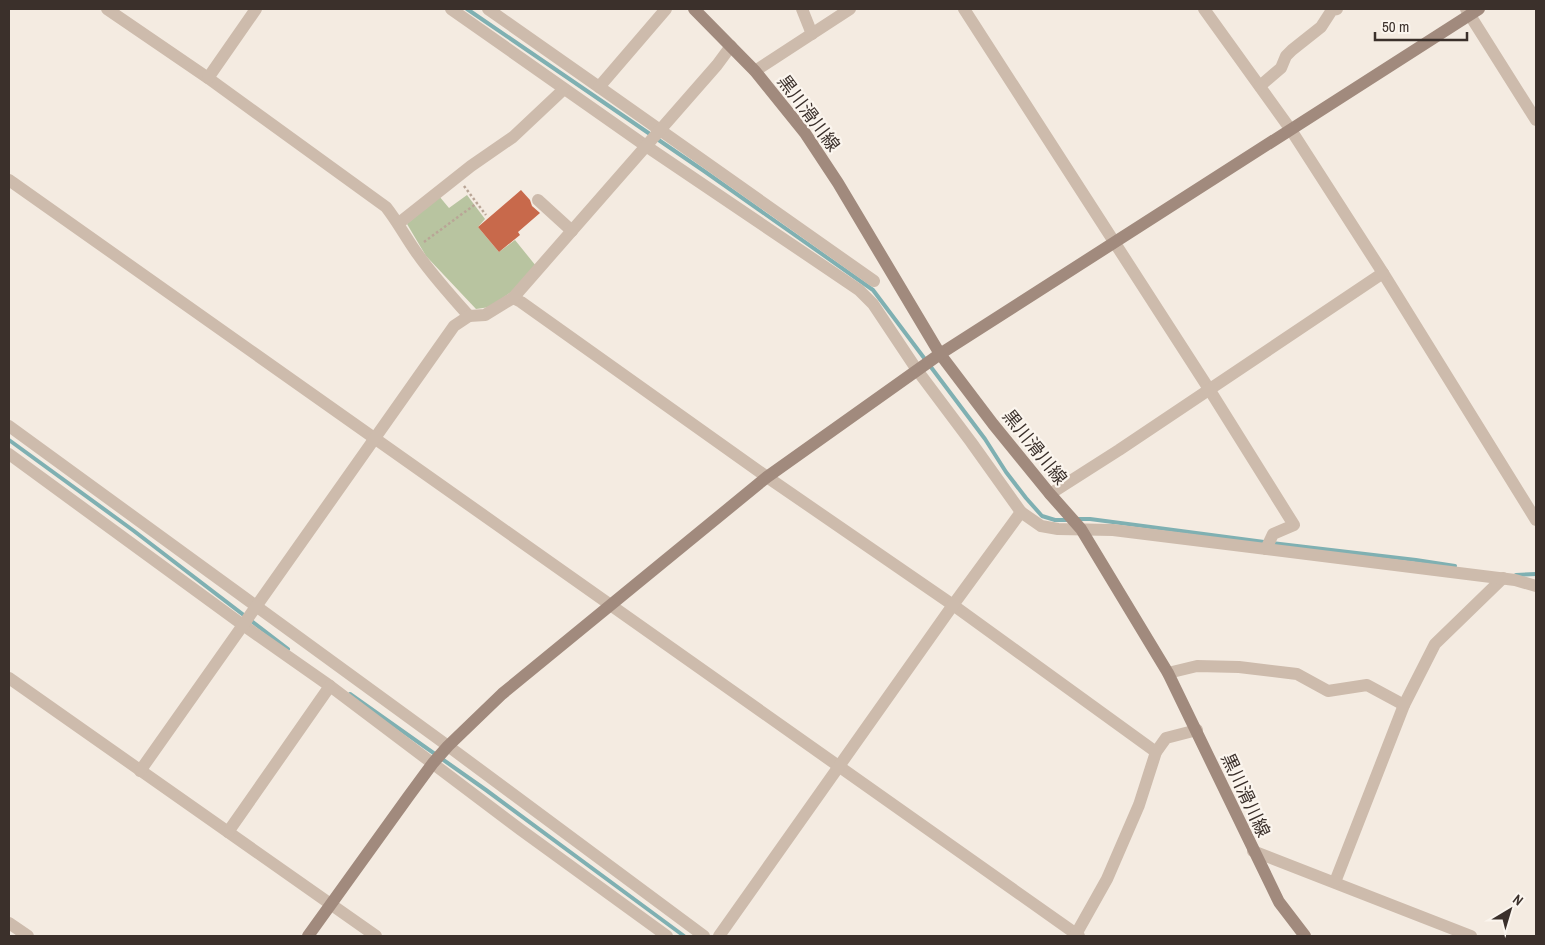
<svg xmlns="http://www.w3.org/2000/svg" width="1545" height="945" viewBox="0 0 1545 945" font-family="'Archivo Narrow','Noto Sans JP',sans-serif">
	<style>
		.green { fill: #b8c4a0 }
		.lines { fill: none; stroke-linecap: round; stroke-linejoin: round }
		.stream { stroke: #7fb0b2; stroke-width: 4 }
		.building { fill: #c8694b }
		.path { stroke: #b9a596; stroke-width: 2.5; stroke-dasharray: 2.5 2.5; stroke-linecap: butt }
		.street { stroke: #cdbbac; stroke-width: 12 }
		.secondary { stroke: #a18a7d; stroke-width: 12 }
		.labels { text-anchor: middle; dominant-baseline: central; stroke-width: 4.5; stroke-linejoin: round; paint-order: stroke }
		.street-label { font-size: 18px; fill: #3b302b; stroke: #fbf5ee }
	</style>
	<rect width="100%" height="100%" fill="#f4ebe1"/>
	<polygon class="green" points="467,195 485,219 478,227 499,252 515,240 536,266 511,292 490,307 476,309 426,256 407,224 439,196 449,208"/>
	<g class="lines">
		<g class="stream">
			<polyline points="467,9 704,171 873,290 985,439 1006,472 1026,498 1042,516 1055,520 1068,520"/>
			<polyline points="9,440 134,531 288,649"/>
			<polyline points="1077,519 1090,519 1280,544 1416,560 1455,566"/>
			<polyline points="1516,575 1536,574"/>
			<polyline points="350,694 486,790 684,936"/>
		</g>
	</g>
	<polygon class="building" points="521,190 530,200 532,206 540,213 518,232 520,235 499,252 478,227"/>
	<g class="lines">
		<g class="path">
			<polyline points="464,186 486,215"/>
			<polyline points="424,242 477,203"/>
		</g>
		<g class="street">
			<path d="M 107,9 L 208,78 L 386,207 C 398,222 407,240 419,256 C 434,277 451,296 469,316"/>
			<polyline points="451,9 646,146 859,290 873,304 917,370 971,442 1021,512"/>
			<polyline points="488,9 599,87"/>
			<polyline points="666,9 599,87 874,281"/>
			<polyline points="802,9 812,34"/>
			<polyline points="964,9 1209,389 1294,525 1273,534 1266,549"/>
			<polyline points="1204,9 1291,130 1383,273 1536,520"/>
			<polyline points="1466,9 1536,120"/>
			<polyline points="755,71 850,9"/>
			<polyline points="208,78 256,9"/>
			<polyline points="1260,86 1281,68 1286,56 1292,50 1321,27 1332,10 1337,9"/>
			<polyline points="9,180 1079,936"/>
			<polyline points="538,200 572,231"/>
			<polyline points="399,223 471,166 513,137 564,89"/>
			<polyline points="513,298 521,302 767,477 953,605 1156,752"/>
			<polyline points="9,426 448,746 704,936"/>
			<polyline points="9,454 243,625 330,686"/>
			<polyline points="1050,494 1119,450 1383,273"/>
			<polyline points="1168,673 1197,666 1239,667 1297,674 1328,691 1367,685 1404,705"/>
			<polyline points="9,678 376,936"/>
			<path d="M 140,771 C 246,623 349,474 454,326 L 469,316 L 485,315 L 513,298 L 717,65 L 731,46"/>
			<polyline points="228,832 330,686 521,830 667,936"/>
			<polyline points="1253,851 1471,936"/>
			<polyline points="1335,882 1404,705 1435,644 1503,578"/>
			<polyline points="9,923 28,936"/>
			<polyline points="719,936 953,605 1021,512 1041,526 1058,529 1113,530 1515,580 1536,586"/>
			<polyline points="1075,936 1107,879 1139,805 1156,752 1166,738 1197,730"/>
		</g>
		<g class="secondary">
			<polyline points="694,9 755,71 805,133 838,183 940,354 993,424 1050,494 1081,529 1168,673 1279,902 1305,936"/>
			<polyline points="308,936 408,797 433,763 448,746 502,694 767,477 940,354 1479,9"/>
		</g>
	</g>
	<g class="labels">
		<g class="street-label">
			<text transform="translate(809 113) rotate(53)">黒川滑川線</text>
			<text transform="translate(1035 447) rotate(51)">黒川滑川線</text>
			<text transform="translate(1246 795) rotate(65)">黒川滑川線</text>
		</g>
	</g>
	<rect width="1545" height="945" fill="none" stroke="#3b302b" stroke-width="20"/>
	<g transform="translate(1510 910) rotate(38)" stroke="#fbf5ee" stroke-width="4" paint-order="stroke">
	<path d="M0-4L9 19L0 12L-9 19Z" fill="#3b302b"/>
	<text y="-8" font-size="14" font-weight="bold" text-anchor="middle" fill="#3b302b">N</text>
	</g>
	<path d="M1375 32v8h92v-8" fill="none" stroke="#3b302b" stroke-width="2.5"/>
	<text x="1382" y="32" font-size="15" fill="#3b302b" stroke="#fbf5ee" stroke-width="4" paint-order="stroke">50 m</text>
</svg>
